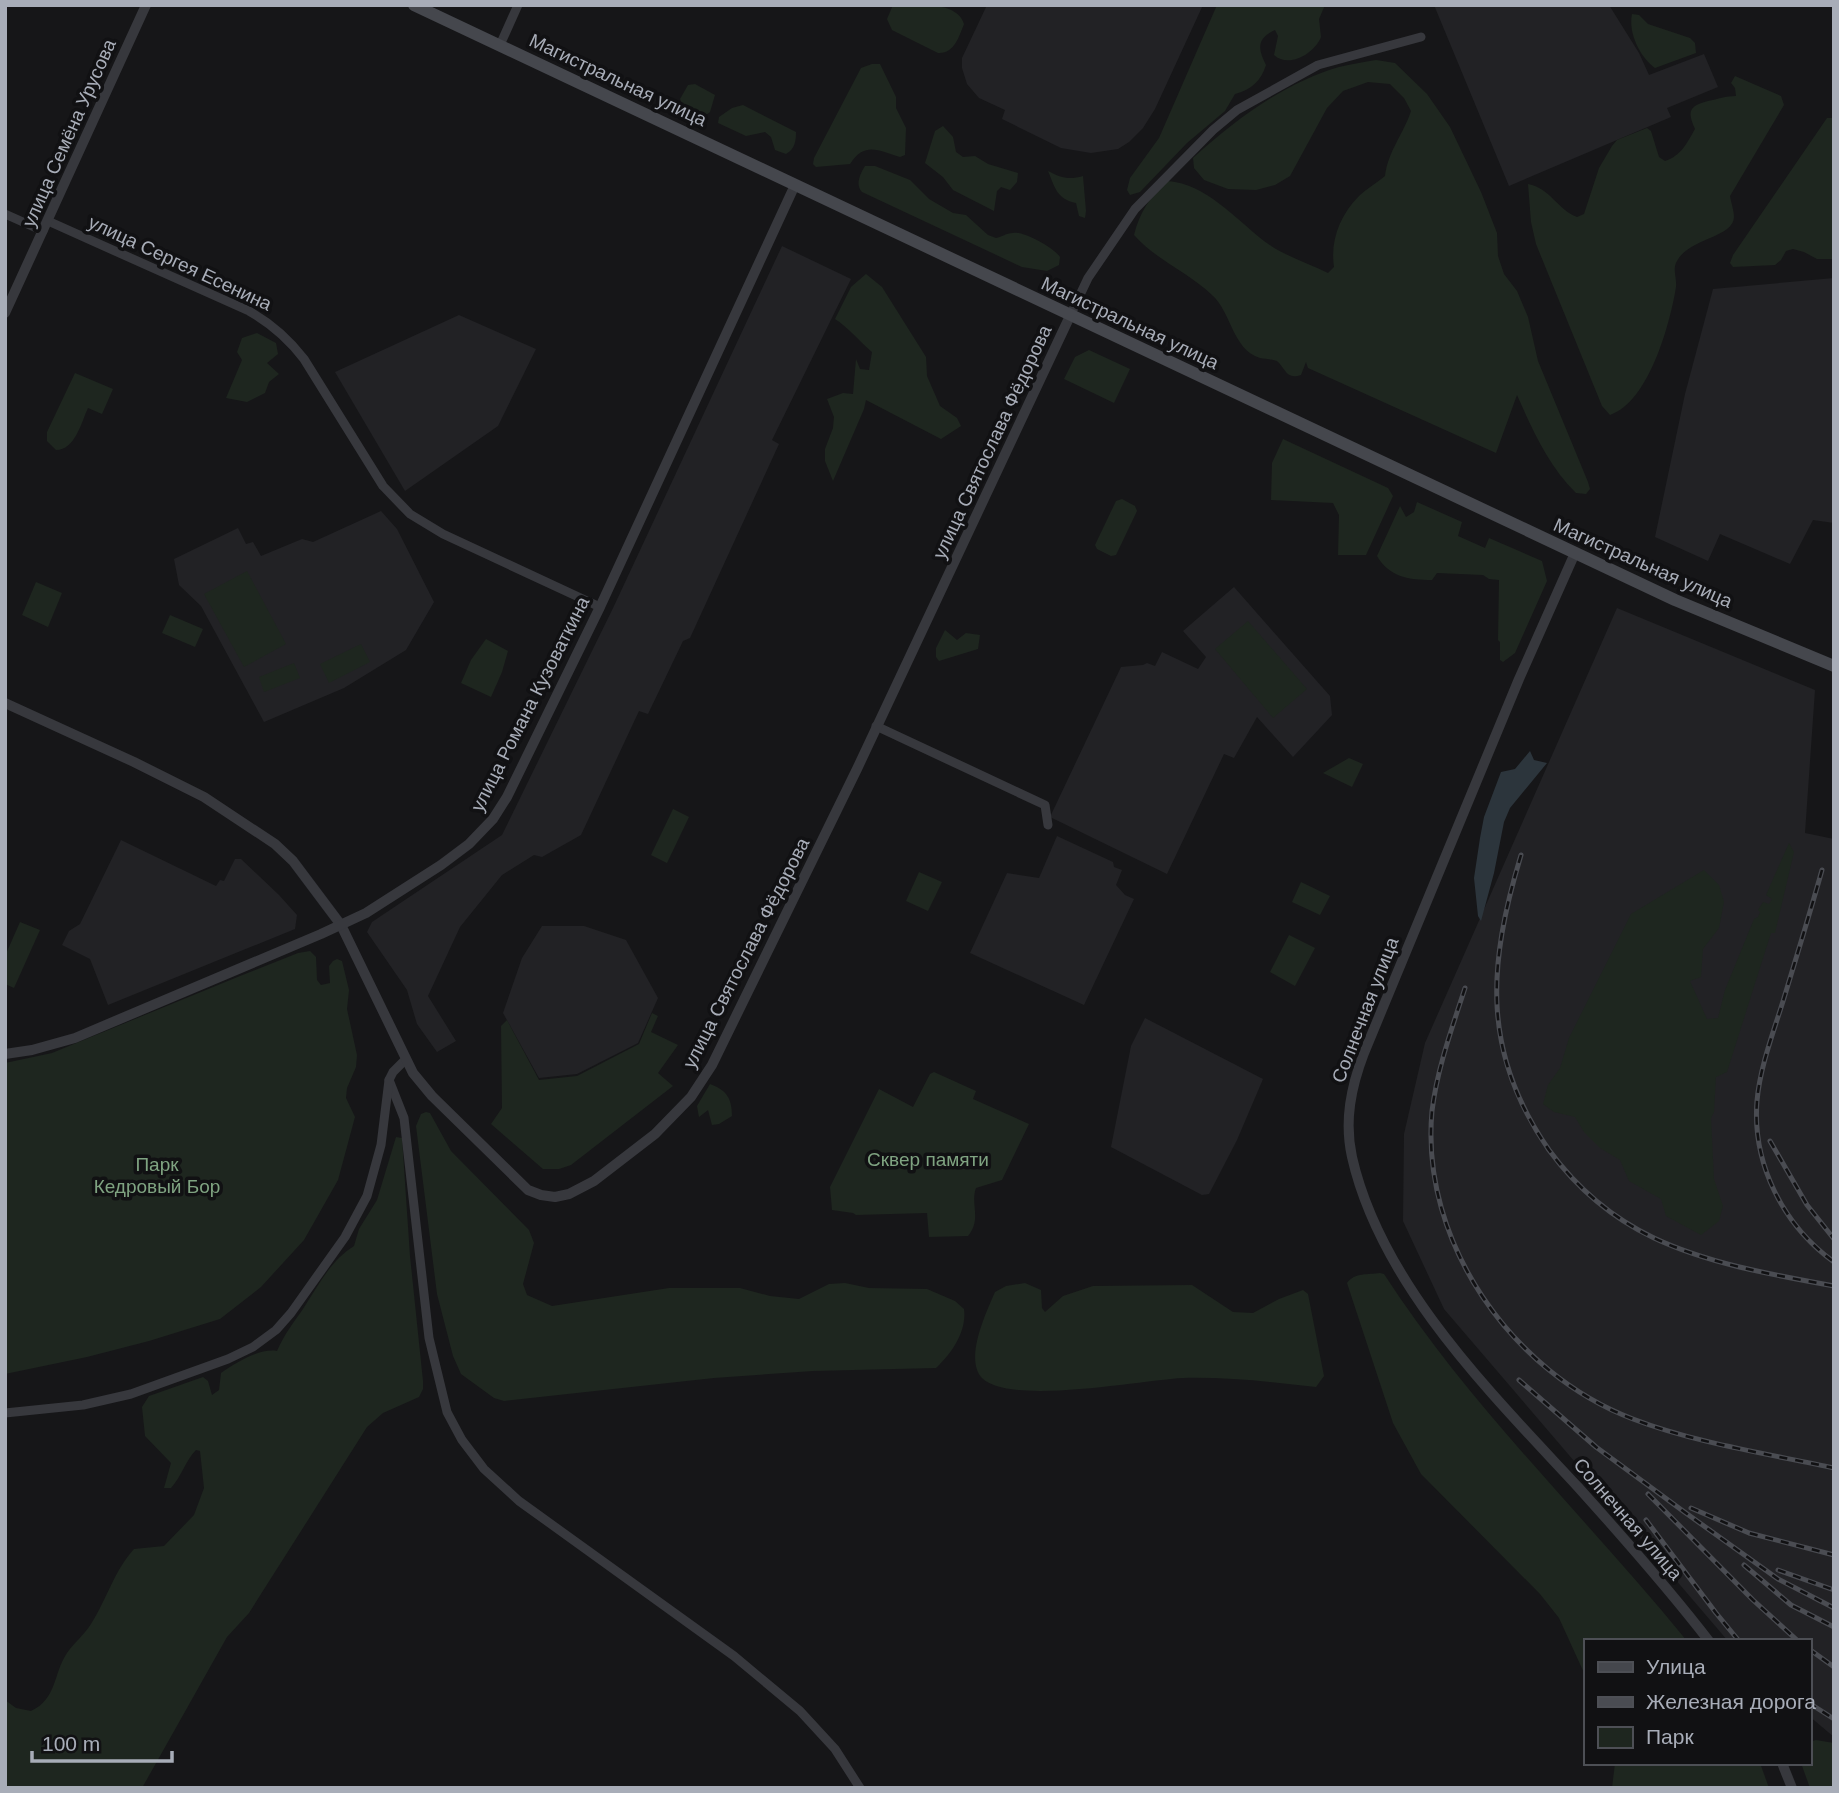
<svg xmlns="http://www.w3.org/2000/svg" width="1839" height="1793" viewBox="0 0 1839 1793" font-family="Helvetica,sans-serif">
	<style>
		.built { fill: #222225 }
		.green { fill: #1e261f }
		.water { fill: #2c353c }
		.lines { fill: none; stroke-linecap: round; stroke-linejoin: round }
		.minor { stroke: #37383d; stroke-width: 9 }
		.tertiary { stroke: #37383d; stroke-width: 10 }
		.secondary { stroke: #45474d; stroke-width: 12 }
		.rail-casing { stroke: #4a4c52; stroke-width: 5 }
		.rail { stroke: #111113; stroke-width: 2.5; stroke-dasharray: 8; stroke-linecap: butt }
		.labels { text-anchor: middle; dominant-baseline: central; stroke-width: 7; stroke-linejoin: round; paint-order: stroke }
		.street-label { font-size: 19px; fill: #a8adb8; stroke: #111113 }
		.park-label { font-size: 19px; fill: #7fa381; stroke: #111113 }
	</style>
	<rect width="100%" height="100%" fill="#161618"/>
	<g class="built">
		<polygon points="987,5 1203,5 1155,109 1143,128 1129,142 1118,149 1091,153 1061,148 1002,119 1005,110 979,98 967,84 962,68 962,58"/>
		<polygon points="1434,5 1609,5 1639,53 1649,75 1704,54 1718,87 1667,108 1671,117 1509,186"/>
		<polygon points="782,246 851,279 772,440 779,444 690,638 683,641 648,714 639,711 581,835 542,857 534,855 502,875 460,927 428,996 456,1041 437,1052 417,1024 407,990 367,932 372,922 502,835 614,606"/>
		<polygon points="1834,278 1834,523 1813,520 1790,564 1720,534 1708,561 1655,537 1685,394 1713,289"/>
		<polygon points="459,315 536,349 498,426 405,491 335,372"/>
		<polygon points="381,511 397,529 434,602 406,650 344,688 264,722 201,606 179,585 174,559 238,528 246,544 253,542 261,556 302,539 313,542"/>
		<polygon points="1234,587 1330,696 1332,715 1293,757 1257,717 1234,758 1224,754 1167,874 1050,817 1121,667 1143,665 1147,663 1155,666 1162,652 1198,669 1206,657 1183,631"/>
		<polygon points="1617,608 1815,690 1805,833 1834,839 1834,1737 1809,1716 1809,1641 1728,1641 1444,1309 1403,1221 1404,1134 1425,1043"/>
		<polygon points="1057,836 1113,862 1114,867 1122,870 1116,885 1125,895 1134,899 1084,1005 970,953 1007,873 1039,878"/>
		<polygon points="121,840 216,886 220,880 224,881 235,859 241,859 279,895 297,915 295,929 108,1005 90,959 62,945 69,931 80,924"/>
		<polygon points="542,926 584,926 626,940 658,998 638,1043 577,1074 539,1078 503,1013 522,958"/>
		<polygon points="1145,1018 1263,1079 1237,1140 1209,1194 1202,1195 1111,1147 1131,1046"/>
	</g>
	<g class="green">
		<path d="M 893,5 C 913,5 957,0 964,24 C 959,37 954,54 938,53 L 892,30 L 887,19 Z"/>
		<path d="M 1217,5 L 1325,5 L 1319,19 L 1321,37 C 1315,53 1289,69 1274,55 L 1278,36 L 1275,30 C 1256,39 1258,49 1266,65 C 1261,81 1251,90 1235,94 L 1225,111 L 1187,143 L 1140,192 L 1130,195 L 1127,190 L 1130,178 L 1159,138 Z"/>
		<path d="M 1632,14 L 1639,15 L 1648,24 L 1690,38 L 1695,43 L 1696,53 L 1655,68 C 1640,57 1628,33 1632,14 Z"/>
		<path d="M 1376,60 L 1395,63 L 1427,94 L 1450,127 L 1481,192 L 1497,233 L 1498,256 L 1504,274 L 1517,291 L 1528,317 L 1538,361 L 1588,482 L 1590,489 L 1586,494 L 1576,493 C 1548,465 1533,431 1517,395 L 1496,453 L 1308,368 L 1306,362 L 1301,375 C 1286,380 1286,369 1277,361 C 1271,359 1266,359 1260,358 C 1232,349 1232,313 1212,295 C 1188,272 1156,260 1134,235 C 1139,214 1151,194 1168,181 C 1206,184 1236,219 1264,241 C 1282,255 1308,263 1328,273 L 1334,267 C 1330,241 1340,215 1359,196 C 1366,189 1377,183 1385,176 C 1388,151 1403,135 1411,111 L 1404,98 L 1390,84 L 1368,82 L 1343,91 L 1327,108 L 1290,176 L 1275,185 L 1256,190 L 1228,189 L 1204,180 L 1194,168 L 1193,158 C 1235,120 1284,83 1339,67 C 1351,64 1364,62 1376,60 Z"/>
		<path d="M 872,64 L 880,64 L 896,97 L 896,108 L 906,128 L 905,155 L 900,157 C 879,151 865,141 850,164 L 816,167 L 813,164 L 814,158 L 861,68 Z"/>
		<path d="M 1735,76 L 1781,96 L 1784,105 L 1730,196 C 1731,202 1734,211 1734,217 C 1733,238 1689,238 1677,261 C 1672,269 1677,278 1676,287 C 1670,324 1649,402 1610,415 L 1602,406 L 1536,244 L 1531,222 L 1528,184 C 1550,188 1558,210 1577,217 L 1584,214 L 1599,168 L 1612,146 L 1617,140 L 1647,128 L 1651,131 L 1659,157 L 1665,161 C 1681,156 1687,143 1695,129 C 1687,111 1689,106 1708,101 C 1718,99 1726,96 1736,96 L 1735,88 L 1731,83 Z"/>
		<polygon points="695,84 715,95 710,112 703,117 684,108 680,99 688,85"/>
		<path d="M 743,105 L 796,132 C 796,141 795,149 786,154 L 775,150 L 771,137 L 765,132 L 746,136 L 718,123 L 719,117 L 732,108 Z"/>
		<polygon points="1827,118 1834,118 1834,259 1817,259 1804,252 1793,249 1786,251 1781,260 1775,265 1733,267 1730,263 1733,255"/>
		<polygon points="943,126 953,137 956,152 963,157 975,156 988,164 1018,173 1017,182 1010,190 1001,187 997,191 994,211 953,190 943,177 925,163 935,131"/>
		<path d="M 865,166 L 875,166 L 910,180 L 929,199 L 953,213 L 966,215 L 988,235 L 996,238 C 1002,237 1006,233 1013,233 C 1024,231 1054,248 1060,257 L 1059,265 L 1047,271 L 1022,267 L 862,192 C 855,185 860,174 865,166 Z"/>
		<path d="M 1048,171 C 1061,178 1069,180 1083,176 L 1086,211 L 1085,218 L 1079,216 L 1076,203 C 1057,199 1055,188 1048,171 Z"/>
		<path d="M 866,274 L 882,287 L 926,357 L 927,376 L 940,406 L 957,418 L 961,426 L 941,439 L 866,400 L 864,409 L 833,481 L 825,461 L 825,449 L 833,428 L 834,417 L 827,399 L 843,393 L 853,394 L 856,359 L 860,369 L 869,370 L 872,352 C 859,341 849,328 835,319 L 851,287 Z"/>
		<polygon points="257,333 276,343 278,354 267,363 279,374 269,382 265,393 247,402 226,398 242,360 237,352 242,338"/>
		<polygon points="1089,350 1130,369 1114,403 1064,379 1075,357"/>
		<path d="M 75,373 L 113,389 L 102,414 L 88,408 C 81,423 75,450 56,450 L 47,441 L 47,432 Z"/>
		<polygon points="1283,439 1388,488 1393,496 1366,555 1338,555 1339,515 1333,503 1271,500 1272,463"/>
		<polygon points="1122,499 1135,506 1137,511 1116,555 1111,556 1097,549 1095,545 1116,501"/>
		<path d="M 1417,502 L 1462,522 L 1458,536 L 1485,548 L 1489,538 L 1542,561 L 1547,581 L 1515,653 L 1503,662 L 1500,660 L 1500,642 L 1498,640 L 1499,580 L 1489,579 L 1483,575 L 1437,573 L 1432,580 C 1409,580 1389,577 1377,556 L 1400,506 L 1406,517 L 1414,512 Z"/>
		<polygon points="247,571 286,644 244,667 204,594"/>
		<polygon points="36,582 62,593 48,627 22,615"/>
		<polygon points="170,615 203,629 195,647 162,633"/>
		<polygon points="1248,621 1307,689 1273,718 1215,649"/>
		<polygon points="945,630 957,640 966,633 980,635 978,649 939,661 936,657 936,648"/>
		<polygon points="486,639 508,651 502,672 491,697 461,683 471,660"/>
		<polygon points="361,644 370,662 329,683 320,664"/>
		<polygon points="294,663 300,678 264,692 259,677"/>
		<polygon points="1349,758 1363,764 1352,787 1323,773"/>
		<polygon points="673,809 689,817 667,863 651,855"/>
		<polygon points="1789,843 1794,852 1775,933 1771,933 1727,1072 1716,1077 1714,1112 1711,1118 1714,1179 1723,1206 1719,1221 1701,1235 1666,1216 1661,1199 1629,1181 1620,1160 1600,1148 1584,1132 1575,1117 1554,1112 1543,1104 1548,1085 1560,1068 1569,1038 1631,914 1704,870 1719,885 1724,902 1719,928 1703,949 1701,977 1690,981 1707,1019 1718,1018 1725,990 1754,919 1758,917 1760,912 1758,910 1763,902 1769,904 1772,899 1766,895"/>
		<polygon points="919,872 942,882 928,911 906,901"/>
		<polygon points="1301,882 1330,896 1320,915 1292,902"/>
		<polygon points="20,922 40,930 14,988 5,984 5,956"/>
		<polygon points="1289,935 1315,948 1295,986 1270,972"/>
		<polygon points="310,951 316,957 317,980 321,985 330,983 329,966 333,961 337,959 342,961 349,990 347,1009 357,1055 356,1067 347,1088 346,1098 355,1117 338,1180 304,1240 261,1287 220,1319 149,1341 87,1357 5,1374 5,1063 52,1053 240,976 298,953"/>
		<polygon points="652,1013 658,1016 651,1032 678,1045 658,1073 673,1086 571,1165 559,1169 543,1169 491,1124 502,1108 501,1026 507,1020 539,1080 577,1076 639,1044"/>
		<path d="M 934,1072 L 976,1091 L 973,1099 L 1029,1124 L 1002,1180 L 976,1188 C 970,1204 982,1219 968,1236 L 929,1237 L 927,1213 L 856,1215 L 853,1213 L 832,1210 L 830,1187 L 879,1089 L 913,1107 L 930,1074 Z"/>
		<path d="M 710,1084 C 727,1090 732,1099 732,1116 L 719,1124 L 712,1125 L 708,1110 L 699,1117 L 697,1106 Z"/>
		<path d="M 426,1112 L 430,1113 L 451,1151 L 529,1230 L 534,1243 L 523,1284 L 527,1295 L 552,1306 L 669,1288 L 740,1288 L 770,1296 L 799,1299 L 829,1284 L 845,1283 L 869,1288 L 927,1289 L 955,1301 L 964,1309 C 967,1331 952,1353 936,1368 L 813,1371 L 714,1378 L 504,1401 L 494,1398 L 461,1374 L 453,1356 L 437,1294 L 416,1126 L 421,1114 Z"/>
		<path d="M 396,1137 L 402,1138 L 410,1256 L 423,1381 L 423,1389 L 419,1397 L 383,1413 L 367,1427 L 249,1613 L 227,1637 L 142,1788 L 5,1788 L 5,1700 L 16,1708 L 31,1711 C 57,1699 53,1674 67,1653 C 74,1643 84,1635 91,1624 C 107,1599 114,1571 134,1549 L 164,1546 L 194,1515 L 204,1488 L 200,1451 L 196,1450 C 185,1461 182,1476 171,1488 L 164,1488 L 171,1463 L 145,1436 L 142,1407 L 149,1396 L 203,1377 L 208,1381 L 212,1395 L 219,1390 L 221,1373 C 235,1363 259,1348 277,1351 C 284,1335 293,1323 303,1309 C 318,1286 330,1261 354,1246 L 359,1229 L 377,1200 Z"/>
		<path d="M 1380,1273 L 1384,1274 C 1470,1407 1587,1518 1687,1641 L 1585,1641 L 1585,1675 L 1559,1618 L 1540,1594 L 1421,1474 L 1393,1423 L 1347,1283 C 1355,1272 1368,1275 1380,1273 Z"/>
		<path d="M 1025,1283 L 1041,1290 L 1042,1308 L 1045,1312 L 1063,1296 L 1093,1286 L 1192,1285 L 1233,1312 L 1253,1313 L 1279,1299 L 1303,1290 L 1308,1294 L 1324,1376 L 1316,1387 C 1272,1382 1228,1377 1183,1378 C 1142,1380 1010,1406 982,1378 C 964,1359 986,1313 995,1292 L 1006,1286 Z"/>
		<polygon points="1816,1740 1834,1743 1834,1788 1810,1788 1801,1763 1809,1763 1809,1742"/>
		<polygon points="1615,1763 1760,1763 1769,1788 1612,1788"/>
	</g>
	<polygon class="water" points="1530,751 1534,760 1547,763 1510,808 1504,822 1494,873 1481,921 1478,916 1474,878 1480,838 1484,817 1501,772 1515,769"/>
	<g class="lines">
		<g class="minor">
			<polyline points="500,45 518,5"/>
			<polyline points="5,214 43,231"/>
			<path d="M 48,221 L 249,311 C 272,324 288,338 304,359 L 383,486 L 410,514 L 443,534 L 600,607"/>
			<polyline points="1070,316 1088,278 1135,209 1213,130 1237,110 1318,65 1421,37"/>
			<polyline points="876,726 1045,805 1048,825"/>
			<polyline points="389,1080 404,1118 429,1338 447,1412 462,1440 484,1469 519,1501 734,1656 800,1711 835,1749 860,1788"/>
			<polyline points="5,1413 83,1405 131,1394 228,1359 253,1347 276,1330 291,1313 345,1237 367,1196 381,1145 389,1080 393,1072 405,1060"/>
		</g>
		<g class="tertiary">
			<polyline points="5,313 146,5"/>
			<path d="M 1575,553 L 1519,679 L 1364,1053 C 1351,1087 1344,1121 1352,1157 C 1381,1285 1492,1394 1578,1487 C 1623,1537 1668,1588 1709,1641"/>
			<polyline points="5,703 134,762 204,797 275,844 293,861 341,925 413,1073 432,1096 528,1190 541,1195 555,1197 569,1194 594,1181 655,1134 691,1097 712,1065 857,769 1070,316"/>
			<polyline points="5,1054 32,1050 75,1038 321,934 366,913 441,865 469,844 493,819 507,797 600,607 795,185"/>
			<polyline points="1782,1763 1792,1788"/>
		</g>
		<polyline class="secondary" points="414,5 1675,600 1834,666"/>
		<defs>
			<g id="rail">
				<path d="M 1521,855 C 1488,965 1481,1052 1549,1150 C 1576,1187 1612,1218 1654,1238 C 1709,1264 1774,1275 1834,1286"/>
				<path d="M 1822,870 C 1810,913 1797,955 1784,998 C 1774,1031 1760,1066 1757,1101 C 1752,1164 1783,1225 1834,1262"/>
				<path d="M 1465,988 C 1452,1028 1437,1069 1432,1111 C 1420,1242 1512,1373 1633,1419 C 1695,1443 1769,1454 1834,1468"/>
				<polyline points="1770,1141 1807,1205 1834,1239"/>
				<polyline points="1519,1380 1596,1447 1683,1511 1778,1579 1834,1608"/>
				<polyline points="1648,1494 1753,1600 1798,1641"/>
				<polyline points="1691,1508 1749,1533 1834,1555"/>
				<polyline points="1646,1520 1716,1613 1739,1641"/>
				<polyline points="1744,1565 1791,1605 1834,1627"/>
				<polyline points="1778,1570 1834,1590"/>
				<polyline points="1809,1649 1834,1667"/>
				<polyline points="1809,1703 1834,1719"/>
			</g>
		</defs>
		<use href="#rail" class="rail-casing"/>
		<use href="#rail" class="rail"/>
	</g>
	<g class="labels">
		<g class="street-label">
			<text transform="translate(618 80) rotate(25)">Магистральная улица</text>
			<text transform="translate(69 133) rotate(-66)">улица Семёна Урусова</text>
			<text transform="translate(180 263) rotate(25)">улица Сергея Есенина</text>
			<text transform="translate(1130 323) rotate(25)">Магистральная улица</text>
			<text transform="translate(992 442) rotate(-65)">улица Святослава Фёдорова</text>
			<text transform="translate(1643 563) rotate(24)">Магистральная улица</text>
			<text transform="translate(530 704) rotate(-63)">улица Романа Кузоваткина</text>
			<text transform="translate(746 953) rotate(-63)">улица Святослава Фёдорова</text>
			<text transform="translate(1365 1010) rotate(-69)">Солнечная улица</text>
			<text transform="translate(1628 1519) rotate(49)">Солнечная улица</text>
		</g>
		<g class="park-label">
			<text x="928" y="1159">Сквер памяти</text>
			<text x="157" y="1164">Парк<tspan x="157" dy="22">Кедровый Бор</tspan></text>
		</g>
	</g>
	<rect width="1839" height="1793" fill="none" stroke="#a8adb8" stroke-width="14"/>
	<rect x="1584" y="1639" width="228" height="126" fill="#111113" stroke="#4d4f55" stroke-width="2"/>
	<rect x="1598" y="1662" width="35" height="10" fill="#45474d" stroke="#4d4f55" stroke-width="2"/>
	<text x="1646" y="1674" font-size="21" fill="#a8adb8">Улица</text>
	<rect x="1598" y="1697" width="35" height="10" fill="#4a4c52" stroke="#4d4f55" stroke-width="2"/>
	<text x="1646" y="1709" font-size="21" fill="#a8adb8">Железная дорога</text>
	<rect x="1598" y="1727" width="35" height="21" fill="#1e261f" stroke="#4d4f55" stroke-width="2"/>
	<text x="1646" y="1744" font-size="21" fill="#a8adb8">Парк</text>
	<path d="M32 1751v10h140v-10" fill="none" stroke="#a8adb8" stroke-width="3.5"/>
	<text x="42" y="1751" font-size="21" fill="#a8adb8" stroke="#111113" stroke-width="5" paint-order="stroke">100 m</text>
</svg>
